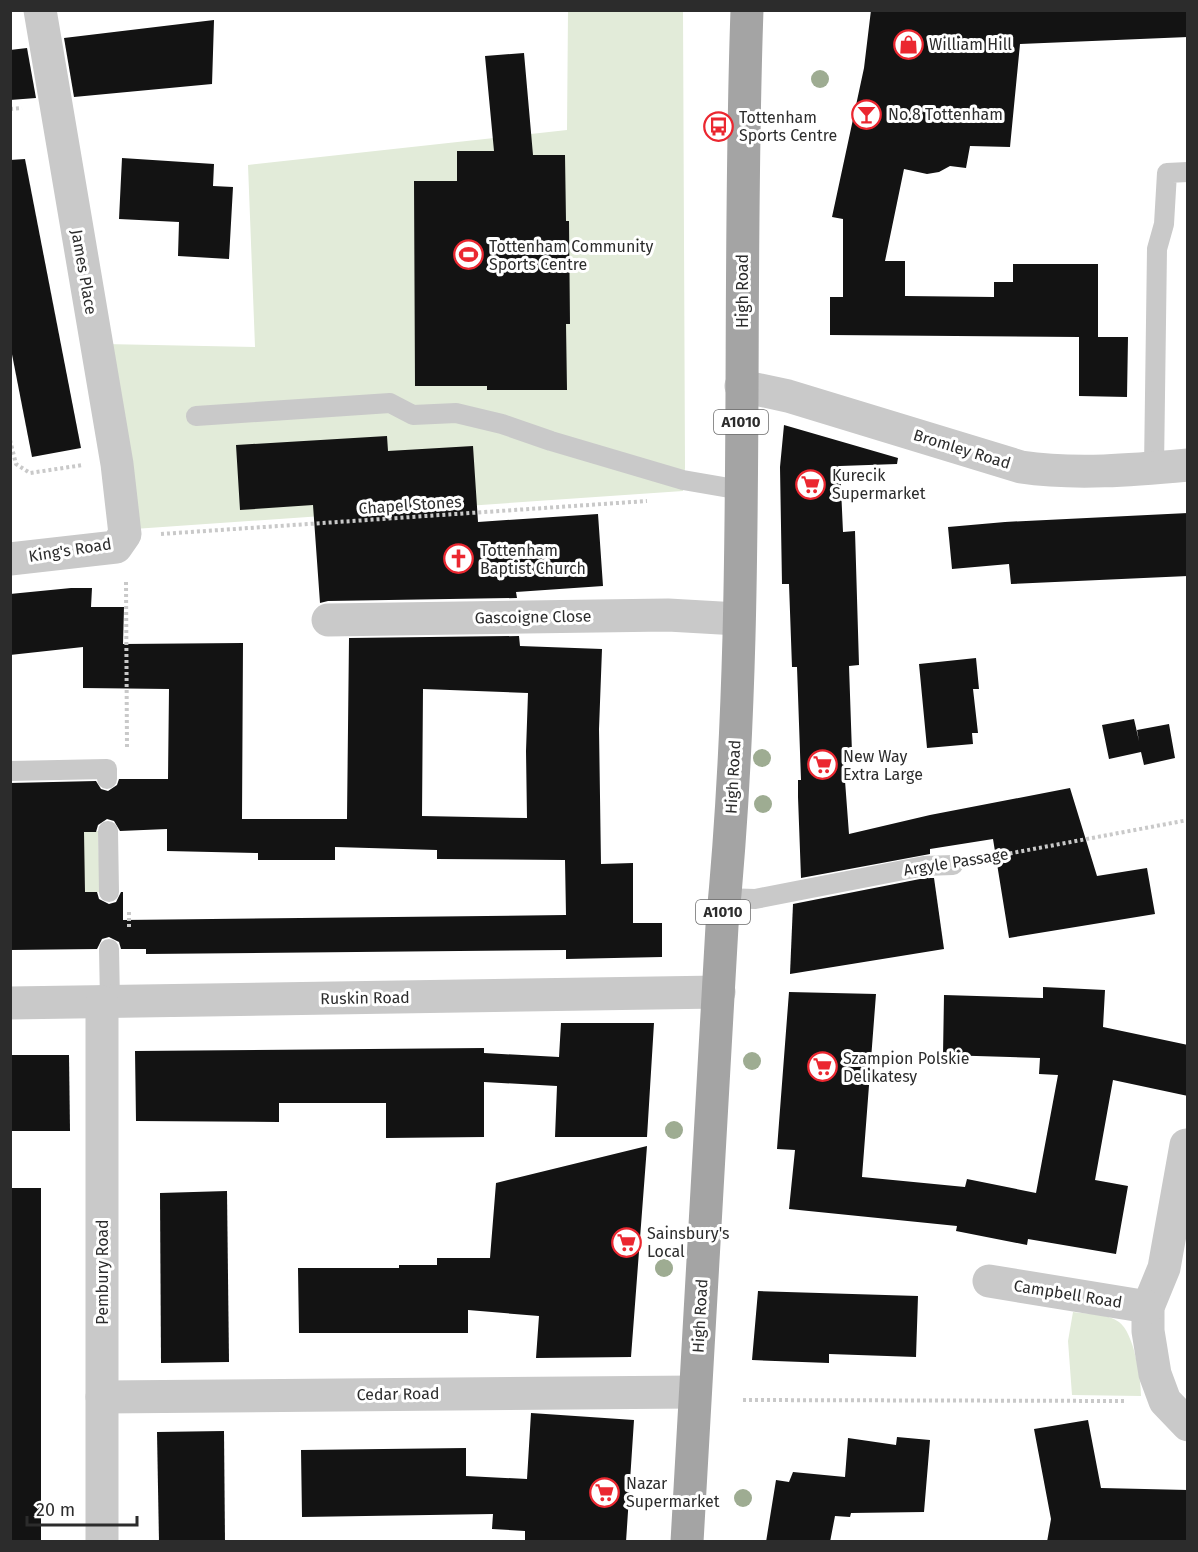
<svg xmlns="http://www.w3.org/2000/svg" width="1198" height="1552" viewBox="0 0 1198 1552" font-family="'Fira Sans',sans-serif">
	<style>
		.green { fill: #e2ebd9 }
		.building { fill: #131313; fill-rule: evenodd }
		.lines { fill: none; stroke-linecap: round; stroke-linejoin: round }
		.path { stroke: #c9c9c9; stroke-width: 4; stroke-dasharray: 3 3; stroke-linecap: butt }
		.lane { stroke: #c9c9c9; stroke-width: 20 }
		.street { stroke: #c9c9c9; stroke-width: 33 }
		.primary { stroke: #a4a4a4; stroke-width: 33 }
		.tree { fill: #9eac92 }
		.labels { text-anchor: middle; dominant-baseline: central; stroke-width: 6; stroke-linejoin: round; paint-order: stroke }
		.shield { fill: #fff; stroke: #6b6b6b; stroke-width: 1.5 }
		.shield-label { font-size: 15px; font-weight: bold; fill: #2c2c2c }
		.poi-label { font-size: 16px; fill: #2c2c2c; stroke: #fff; text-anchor: start }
		.street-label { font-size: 16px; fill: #2c2c2c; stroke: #fff }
	</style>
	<rect width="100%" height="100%" fill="#fff"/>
	<g class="green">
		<polygon points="568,11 683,11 685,468 683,491 134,529 104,344 255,347 248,165 567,130"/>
		<polygon points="98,831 100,892 85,892 84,872 10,832"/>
		<path d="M 1073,1312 C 1088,1314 1106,1313 1119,1322 C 1134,1333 1141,1378 1141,1396 L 1072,1395 L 1068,1341 Z"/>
	</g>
	<g class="building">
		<polygon points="871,10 1188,10 1188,37 1020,44 1010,147 970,146 966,168 950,166 939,172 927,174 904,169 885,261 905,261 905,296 994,297 994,282 1013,282 1013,264 1098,264 1098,337 1128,337 1127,397 1079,396 1079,337 830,335 830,297 843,297 843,219 832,217 864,68"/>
		<polygon points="214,20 212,84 74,97 64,38"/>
		<polygon points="27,48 36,98 10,100 10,50"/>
		<polygon points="524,53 533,155 565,155 566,221 569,221 570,324 566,324 567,390 487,390 487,386 415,386 414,181 457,181 457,151 494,151 485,56"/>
		<polygon points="122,158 214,164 213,186 233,187 229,259 178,256 179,222 119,219"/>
		<polygon points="25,159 81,448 32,457 10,344 10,160"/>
		<polygon points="784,425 898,458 897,464 840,466 843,532 855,531 859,665 849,666 852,753 843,754 849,834 930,815 1070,788 1097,876 1147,868 1155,914 1009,938 993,839 930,849 930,854 801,878 798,797 798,780 801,780 797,667 792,667 789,584 782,584 780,467"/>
		<polygon points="387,436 388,451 473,446 478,522 598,514 603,586 516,592 517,598 328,601 320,603 313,505 240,510 236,445"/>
		<polygon points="1188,513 1188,576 1011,584 1009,564 952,569 948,527 1005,522"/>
		<path d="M 71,588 L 92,588 L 91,607 L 124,607 L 123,644 L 243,643 L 242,819 L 347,819 L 349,638 L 519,636 L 520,646 L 602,649 L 599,729 L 601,864 L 633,863 L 633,923 L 662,923 L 662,957 L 566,959 L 566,950 L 146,954 L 146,949 L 121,949 L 119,942 L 109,937 L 102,939 L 97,949 L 10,950 L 10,783 L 96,781 L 101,789 L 108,791 L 117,785 L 119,779 L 168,779 L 169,689 L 83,688 L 83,647 L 10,655 L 10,594 ZM 423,689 L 528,693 L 526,751 L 527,818 L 422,816 ZM 107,819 L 114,821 L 120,831 L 167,829 L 167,851 L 258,853 L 258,860 L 335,860 L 335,847 L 437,850 L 437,859 L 565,860 L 566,915 L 123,920 L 123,892 L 121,892 L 116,902 L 109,904 L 99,899 L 97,892 L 85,892 L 84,832 L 96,832 L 98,825 Z"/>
		<polygon points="976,658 979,689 973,689 978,733 972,733 973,744 927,748 919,664"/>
		<polygon points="1134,719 1139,741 1137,730 1169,724 1175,758 1144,765 1141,752 1109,759 1102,725"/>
		<polygon points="925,878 934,878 944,949 790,974 793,904"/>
		<polygon points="1043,987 1105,990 1103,1027 1188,1045 1188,1096 1113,1080 1095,1180 1128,1186 1116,1254 1028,1239 1027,1245 956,1231 957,1226 789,1209 795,1150 777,1149 789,992 876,994 862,1177 965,1187 967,1179 1036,1193 1058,1075 1039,1074 1040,1058 943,1055 944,995 1043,998"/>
		<polygon points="561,1023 654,1023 647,1137 555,1137 557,1086 484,1082 484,1137 386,1138 386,1103 279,1103 279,1122 136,1121 135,1051 484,1048 484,1053 559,1057"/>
		<polygon points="10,1055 69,1055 70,1131 10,1131"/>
		<polygon points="647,1146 631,1357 536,1358 539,1316 468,1310 468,1333 299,1333 298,1268 399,1268 399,1265 437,1265 437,1258 490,1258 496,1183"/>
		<rect x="10" y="1188" width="31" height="354"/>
		<polygon points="227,1191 229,1362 161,1363 160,1193"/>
		<polygon points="758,1291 918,1296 916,1357 829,1354 829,1363 752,1360"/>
		<polygon points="531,1413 634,1420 626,1542 525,1542 525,1531 492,1529 493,1514 302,1517 301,1450 466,1448 466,1476 527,1479"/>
		<polygon points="1088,1420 1101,1488 1188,1490 1188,1542 1047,1542 1051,1519 1034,1429"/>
		<polygon points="224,1431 225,1542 159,1542 157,1432"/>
		<polygon points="897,1437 930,1440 924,1512 851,1513 850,1517 835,1516 830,1542 766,1542 776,1480 789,1482 793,1472 845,1477 848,1438 896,1445"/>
	</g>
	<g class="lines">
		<g class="path">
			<polyline points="10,109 22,108"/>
			<polyline points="10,440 16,464 30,473 83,465"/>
			<polyline points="161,534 647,501"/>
			<polyline points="126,582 127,748"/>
			<polyline points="980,859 1188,820"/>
			<polyline points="129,912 129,928"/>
			<polyline points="743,1400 1126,1401"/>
		</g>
		<g class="lane">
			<polyline points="196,416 390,403 413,415 456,413 502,424 551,441 683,480 741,490"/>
			<polyline points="1154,468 1157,249 1164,224 1167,173 1188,172"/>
			<polyline points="10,771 107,769 107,779"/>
			<polyline points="108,831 109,892"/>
			<polyline points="724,898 755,899 924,866 953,865"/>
			<polyline points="109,949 110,1002"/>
		</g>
		<g class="street">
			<path d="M 741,386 L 788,396 L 1021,467 C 1075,475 1133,470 1188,465"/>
			<polyline points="10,559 116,547 125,534 117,464 40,10"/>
			<polyline points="328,620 668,615 738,619"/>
			<polyline points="10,1003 719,992"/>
			<polyline points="1186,1145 1164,1268 1148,1307 1148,1331 1155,1374 1165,1401 1188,1425"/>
			<polyline points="989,1281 1148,1307"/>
			<polyline points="102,1397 695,1392"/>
			<polyline points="102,1542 102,1002"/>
		</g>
		<path class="primary" d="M 687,1542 L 722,926 C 752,622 736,316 747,10"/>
	</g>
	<g class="tree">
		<circle cx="820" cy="79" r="9"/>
		<circle cx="762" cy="758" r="9"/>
		<circle cx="763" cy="804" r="9"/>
		<circle cx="752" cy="1061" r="9"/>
		<circle cx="674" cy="1130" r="9"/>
		<circle cx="664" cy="1268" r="9"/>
		<circle cx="743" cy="1498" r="9"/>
	</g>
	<defs>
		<symbol id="shop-ring" viewBox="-11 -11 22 22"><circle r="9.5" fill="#fff" stroke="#eb2730" stroke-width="1.5"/><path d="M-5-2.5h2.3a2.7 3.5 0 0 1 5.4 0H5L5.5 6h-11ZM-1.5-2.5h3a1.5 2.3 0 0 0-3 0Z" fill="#eb2730"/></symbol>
		<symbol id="bar-ring" viewBox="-11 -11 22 22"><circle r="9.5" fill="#fff" stroke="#eb2730" stroke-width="1.5"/><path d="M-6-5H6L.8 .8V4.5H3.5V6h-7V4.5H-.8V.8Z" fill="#eb2730"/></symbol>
		<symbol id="bus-ring" viewBox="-11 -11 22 22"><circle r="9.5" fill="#fff" stroke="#eb2730" stroke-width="1.5"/><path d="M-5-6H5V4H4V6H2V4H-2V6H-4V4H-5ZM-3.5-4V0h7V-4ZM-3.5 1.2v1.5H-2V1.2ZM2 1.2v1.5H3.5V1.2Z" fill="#eb2730"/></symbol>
		<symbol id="stadium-ring" viewBox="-11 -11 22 22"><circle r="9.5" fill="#fff" stroke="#eb2730" stroke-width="1.5"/><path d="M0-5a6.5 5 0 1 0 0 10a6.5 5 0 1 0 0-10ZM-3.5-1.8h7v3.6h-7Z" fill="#eb2730"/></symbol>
		<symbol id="supermarket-ring" viewBox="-11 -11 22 22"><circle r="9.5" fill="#fff" stroke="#eb2730" stroke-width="1.5"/><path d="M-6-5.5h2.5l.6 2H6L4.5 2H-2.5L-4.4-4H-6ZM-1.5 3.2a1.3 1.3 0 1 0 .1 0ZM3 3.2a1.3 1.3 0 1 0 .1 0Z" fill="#eb2730"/></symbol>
		<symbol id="church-ring" viewBox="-11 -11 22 22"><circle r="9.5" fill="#fff" stroke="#eb2730" stroke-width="1.5"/><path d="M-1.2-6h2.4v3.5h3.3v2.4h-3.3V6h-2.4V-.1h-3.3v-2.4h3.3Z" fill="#eb2730"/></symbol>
	</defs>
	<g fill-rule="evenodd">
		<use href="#shop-ring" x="892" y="28" width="33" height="33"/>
		<use href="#bar-ring" x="850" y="98" width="33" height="33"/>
		<use href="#bus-ring" x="702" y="110" width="33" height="33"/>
		<use href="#stadium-ring" x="452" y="238" width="33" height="33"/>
		<use href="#supermarket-ring" x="794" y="468" width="33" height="33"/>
		<use href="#church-ring" x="442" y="542" width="33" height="33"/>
		<use href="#supermarket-ring" x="806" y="748" width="33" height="33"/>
		<use href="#supermarket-ring" x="806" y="1050" width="33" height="33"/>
		<use href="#supermarket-ring" x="610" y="1226" width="33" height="33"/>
		<use href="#supermarket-ring" x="588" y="1476" width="33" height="33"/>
	</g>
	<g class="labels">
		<g class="shield">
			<rect x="714" y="410" width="54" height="24" rx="4.5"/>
			<rect x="696" y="900" width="54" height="24" rx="4.5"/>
		</g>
		<g class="shield-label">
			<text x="741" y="422">A1010</text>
			<text x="723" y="912">A1010</text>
		</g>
		<g class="poi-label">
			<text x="929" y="44">William Hill</text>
			<text x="888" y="114">No.8 Tottenham</text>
			<text x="739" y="117">Tottenham<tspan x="739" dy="18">Sports Centre</tspan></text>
			<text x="489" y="246">Tottenham Community<tspan x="489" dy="18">Sports Centre</tspan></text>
			<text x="832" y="475">Kurecik<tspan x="832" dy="18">Supermarket</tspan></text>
			<text x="480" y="550">Tottenham<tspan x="480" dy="18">Baptist Church</tspan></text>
			<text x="843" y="756">New Way<tspan x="843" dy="18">Extra Large</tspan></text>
			<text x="843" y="1058">Szampion Polskie<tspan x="843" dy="18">Delikatesy</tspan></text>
			<text x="647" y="1233">Sainsbury's<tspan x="647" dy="18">Local</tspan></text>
			<text x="626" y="1483">Nazar<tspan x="626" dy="18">Supermarket</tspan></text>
		</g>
		<g class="street-label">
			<text transform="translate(84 272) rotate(80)">James Place</text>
			<text transform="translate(742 291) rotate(-90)">High Road</text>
			<text transform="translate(962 449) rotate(17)">Bromley Road</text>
			<text transform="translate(410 505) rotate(-4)">Chapel Stones</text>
			<text transform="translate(70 550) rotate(-9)">King's Road</text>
			<text transform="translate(533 617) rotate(-1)">Gascoigne Close</text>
			<text transform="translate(733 777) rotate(-87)">High Road</text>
			<text transform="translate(956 862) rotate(-9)">Argyle Passage</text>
			<text transform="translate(365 998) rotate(-1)">Ruskin Road</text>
			<text transform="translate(102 1272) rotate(-90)">Pembury Road</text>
			<text transform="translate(1068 1294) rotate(9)">Campbell Road</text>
			<text transform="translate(700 1316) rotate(-87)">High Road</text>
			<text transform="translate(398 1394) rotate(-1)">Cedar Road</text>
		</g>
	</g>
	<rect width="1198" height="1552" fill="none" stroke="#2c2c2c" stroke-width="24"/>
	<path d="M27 1516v9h110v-9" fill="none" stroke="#2c2c2c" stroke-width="3"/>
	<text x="36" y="1516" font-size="18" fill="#2c2c2c" stroke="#ffffff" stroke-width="4.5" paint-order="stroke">20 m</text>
</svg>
